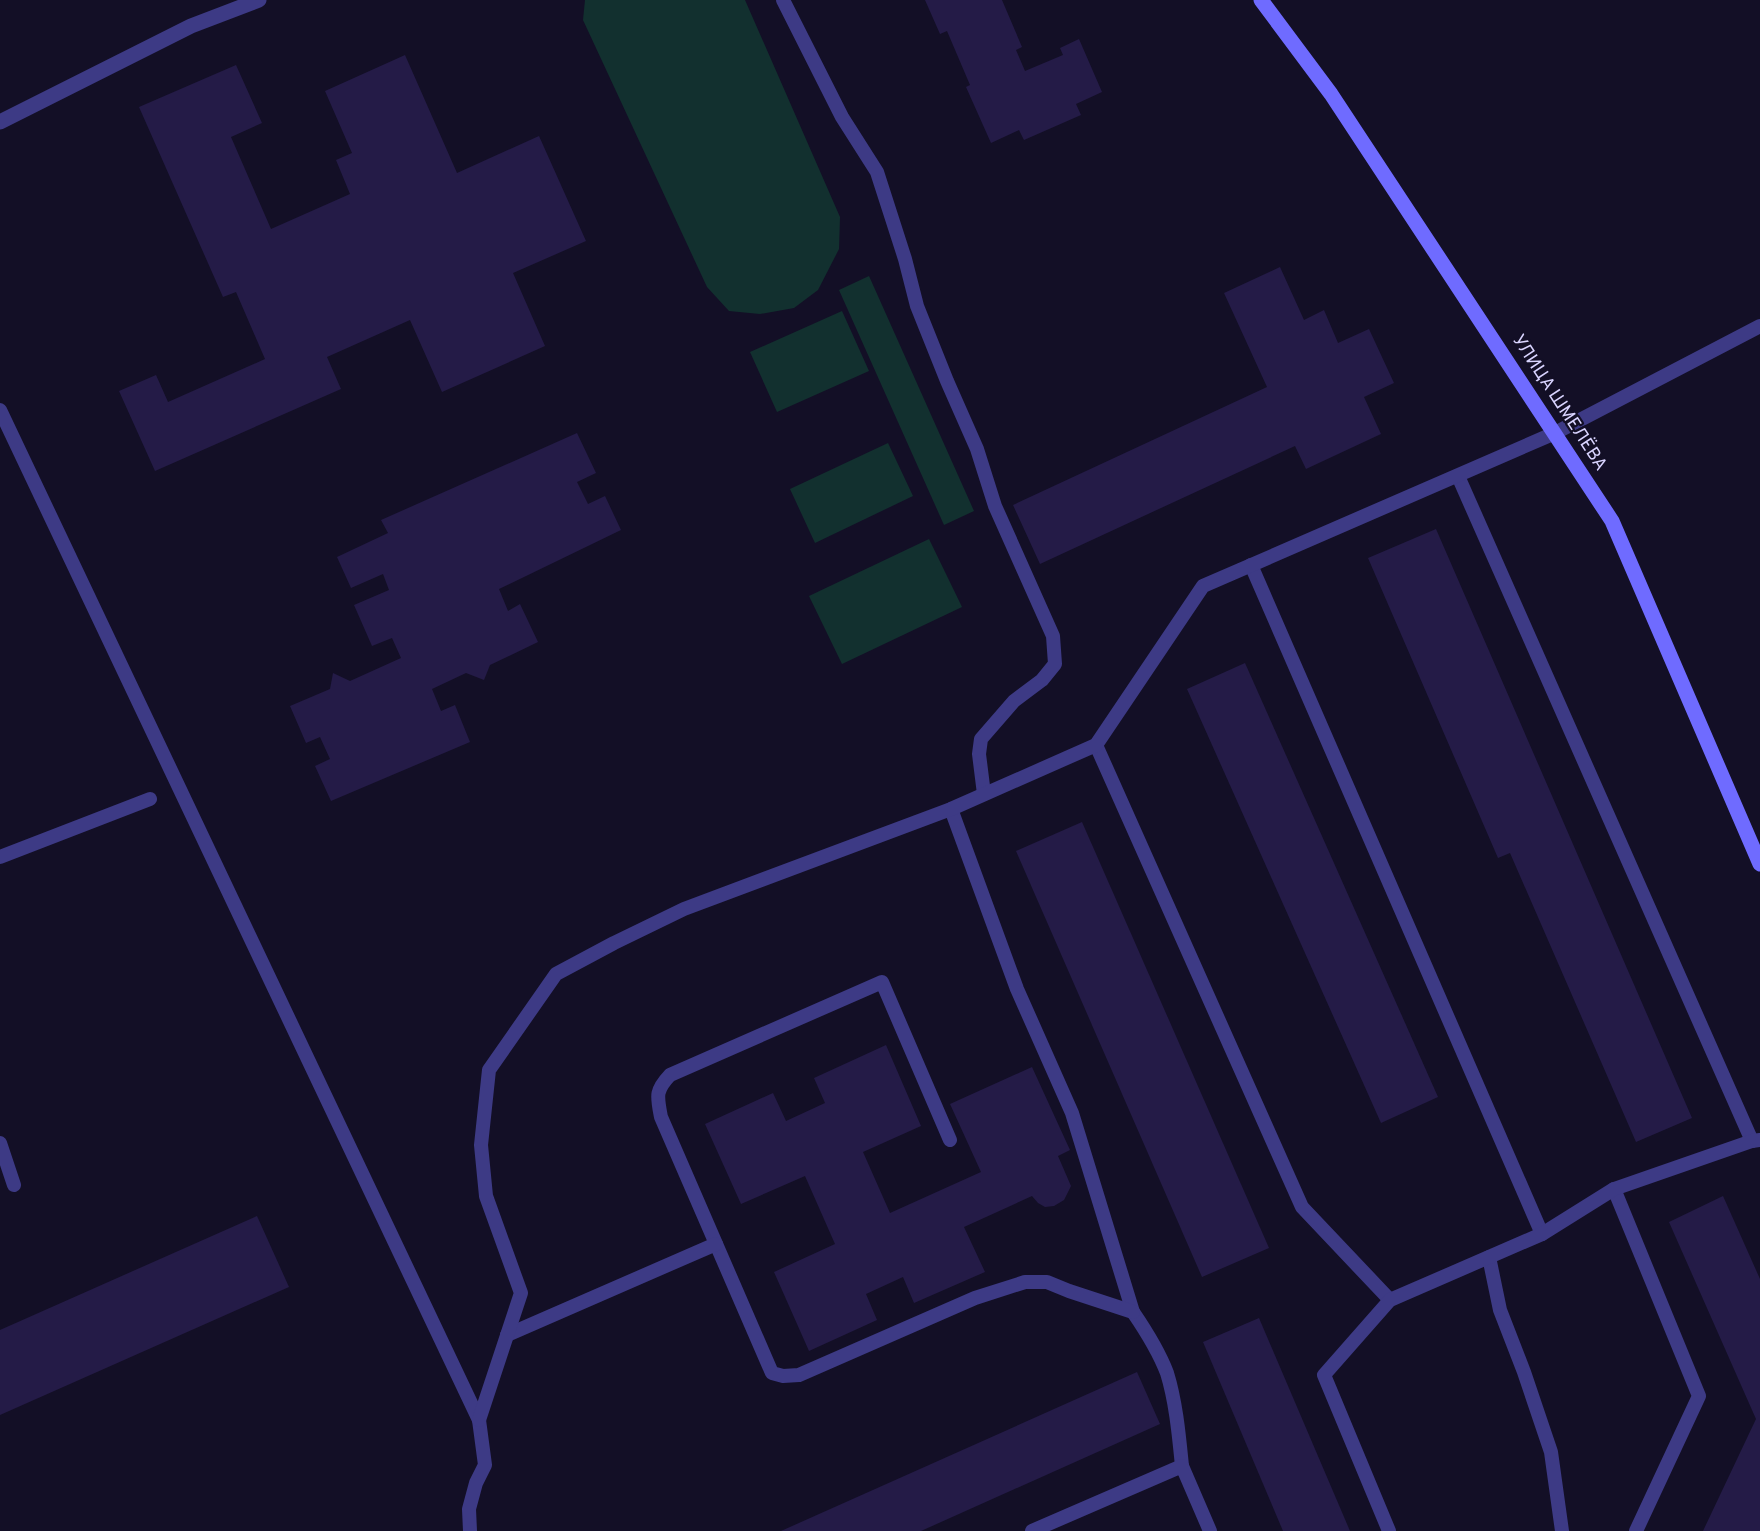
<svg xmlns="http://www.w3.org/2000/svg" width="1760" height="1531" viewBox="0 0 1760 1531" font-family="Overpass,sans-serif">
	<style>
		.garden { fill: #12302f }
		.building { fill: #241b47 }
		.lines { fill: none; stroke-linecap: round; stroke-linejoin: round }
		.service { stroke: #3d3a85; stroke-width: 14 }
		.minor { stroke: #3d3a85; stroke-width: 15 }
		.secondary { stroke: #6f6bff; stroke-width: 15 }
		.labels { text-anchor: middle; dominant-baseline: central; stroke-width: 4.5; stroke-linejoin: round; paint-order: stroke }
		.street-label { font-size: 18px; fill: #d9d4ff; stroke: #130f26 }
	</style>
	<rect width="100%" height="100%" fill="#130f26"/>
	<g class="garden">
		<polygon points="585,0 745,0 840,217 839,249 818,290 794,308 760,314 729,311 707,287 583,20"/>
		<polygon points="869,276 974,511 944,525 839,290"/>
		<polygon points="842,311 869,371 777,412 750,352"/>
		<polygon points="888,443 913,496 815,543 790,489"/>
		<polygon points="929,539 962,607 842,664 809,596"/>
	</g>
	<g class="building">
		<polygon points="925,0 1002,0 1022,47 1016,50 1025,71 1063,55 1060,48 1079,39 1102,92 1076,104 1081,115 1024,140 1019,130 991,143 966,87 970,85 947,31 940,34"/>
		<polygon points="405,55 457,173 539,136 586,241 513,273 545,346 442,392 410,320 327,357 341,389 155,471 119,391 156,375 168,402 265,359 236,292 223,297 139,107 236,65 262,123 231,137 271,229 350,194 336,160 352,153 325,91"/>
		<polygon points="1280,267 1304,320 1324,310 1338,343 1369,329 1394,383 1364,397 1381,434 1306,469 1295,446 1040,564 1013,505 1267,387 1224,293"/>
		<polygon points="577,433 596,473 577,482 588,504 605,496 621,530 499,589 508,611 520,604 538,642 490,665 484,680 466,673 432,689 441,711 455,705 470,742 331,801 315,766 330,759 320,737 306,743 290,706 330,689 333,673 350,681 401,658 392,638 372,646 354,605 389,590 383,574 351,588 337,557 388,533 381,520"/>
		<polygon points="1436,529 1692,1118 1636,1142 1510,853 1498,858 1368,558"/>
		<polygon points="1245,663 1438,1097 1381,1123 1187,689"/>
		<polygon points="1082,822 1269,1248 1202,1277 1016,851"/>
		<polygon points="886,1045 921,1126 863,1152 890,1213 981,1172 950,1104 1032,1067 1070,1150 1058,1156 1071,1186 1064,1200 1054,1206 1045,1207 1038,1203 1032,1196 964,1227 985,1272 914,1303 903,1277 866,1294 877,1320 809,1351 774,1272 835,1244 805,1176 741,1204 705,1124 773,1093 786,1121 825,1103 814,1078"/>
		<polygon points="1723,1196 1760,1279 1760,1531 1703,1531 1756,1419 1669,1222"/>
		<polygon points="257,1216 289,1287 0,1415 0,1330"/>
		<polygon points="1259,1318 1350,1531 1283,1531 1203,1342"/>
		<polygon points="1137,1372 1160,1424 921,1531 781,1531"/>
	</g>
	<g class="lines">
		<g class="service">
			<polyline points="783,0 842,117 877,172 905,259 917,306 947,381 977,449 995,506 1053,636 1055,664 1042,680 1014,701 981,739 979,754 984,794"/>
			<polyline points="0,410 479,1420 485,1465 476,1483 469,1509 470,1531"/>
			<polyline points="1458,476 1752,1141"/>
			<polyline points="1251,565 1542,1234"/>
			<polyline points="1096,745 1302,1207 1390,1300"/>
			<path d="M 951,809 L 1017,989 L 1072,1113 L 1133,1312 C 1146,1331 1159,1352 1167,1373 C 1176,1402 1179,1436 1182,1466"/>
			<polyline points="0,857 150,799"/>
			<path d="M 950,1140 L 882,982 L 670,1075 C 655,1091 657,1096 661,1117 L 772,1373 L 783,1376 L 799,1375 L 975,1298 L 1025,1282 L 1047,1282 L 1069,1291 L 1133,1312"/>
			<polyline points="0,1143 14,1185"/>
			<polyline points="1614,1189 1699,1396 1636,1531"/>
			<polyline points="1489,1257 1500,1310 1524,1372 1551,1452 1562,1531"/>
			<polyline points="507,1335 716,1244"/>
			<polyline points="479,1420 521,1293 486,1196 481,1145 489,1070 556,974 614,943 684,909 951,809 1096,745 1203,586 1555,433 1760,326"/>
			<polyline points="1032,1531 1182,1466 1210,1531"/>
			<polyline points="1389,1531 1324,1375 1390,1300 1542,1234 1614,1189 1752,1141 1760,1140"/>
		</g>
		<polyline class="minor" points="0,122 191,26 259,0"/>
		<polyline class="secondary" points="1261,0 1331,94 1612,521 1760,864"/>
	</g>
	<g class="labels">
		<g class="street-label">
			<text transform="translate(1559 403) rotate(57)">УЛИЦА ШМЕЛЁВА</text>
		</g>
	</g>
</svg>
